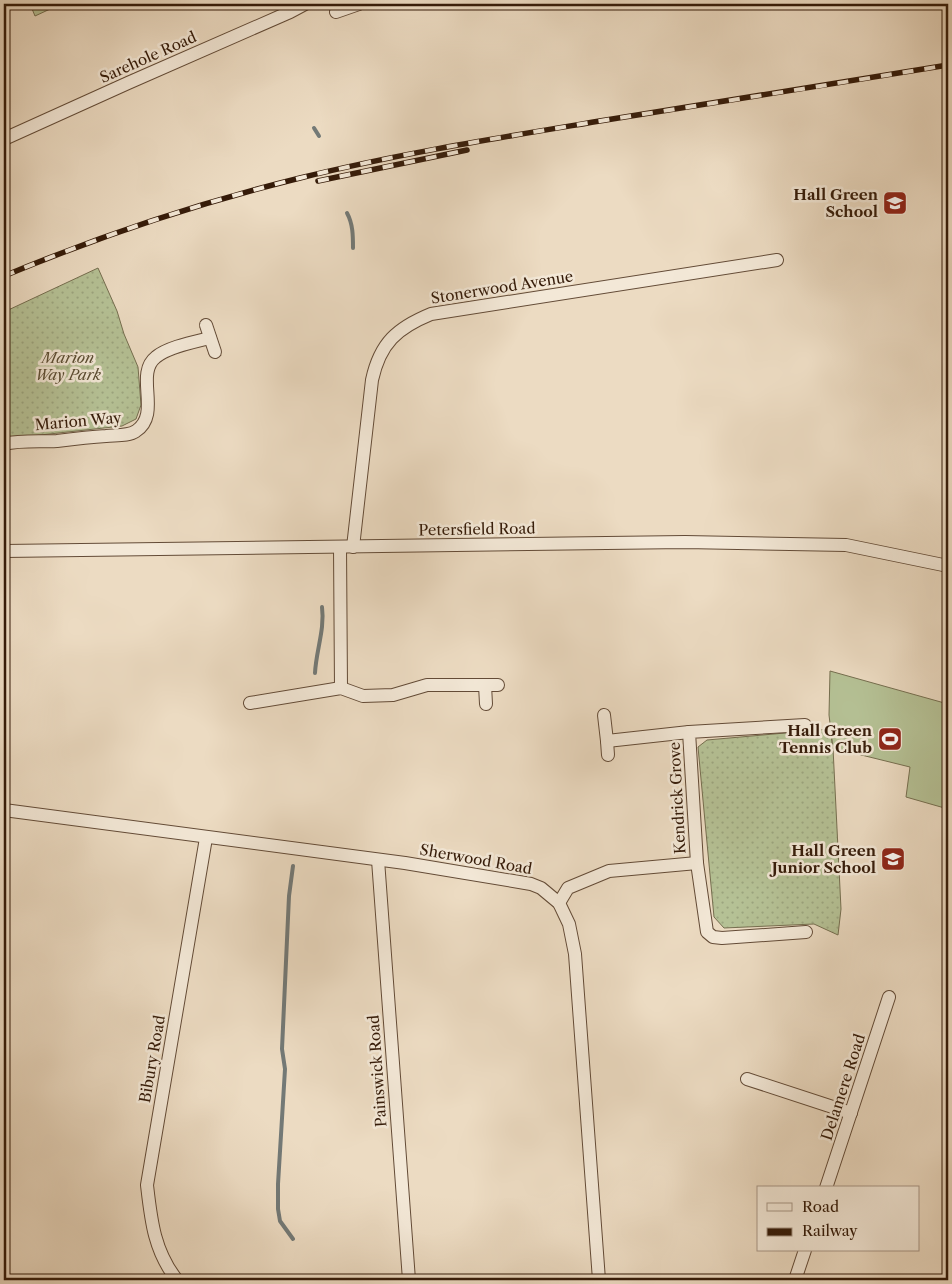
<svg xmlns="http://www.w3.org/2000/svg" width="952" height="1284" viewBox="0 0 952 1284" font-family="'Libre Caslon Text',serif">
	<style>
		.grass { fill: url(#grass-dots); stroke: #756e4f }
		.forest { fill: url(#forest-firs); stroke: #756e4f }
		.garden { fill: #b5c195; stroke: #756e4f }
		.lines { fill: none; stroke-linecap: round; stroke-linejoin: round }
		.stream { stroke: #737976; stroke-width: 4 }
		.street-casing { stroke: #634b37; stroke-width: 14 }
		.street { stroke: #f3e8d7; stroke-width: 12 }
		.rail-casing { stroke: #351b09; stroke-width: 5.5 }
		.rail { stroke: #f3e8d7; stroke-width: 4; stroke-dasharray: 11; stroke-linecap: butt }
		.labels { text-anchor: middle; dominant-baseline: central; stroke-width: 5; stroke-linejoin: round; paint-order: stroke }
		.street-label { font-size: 15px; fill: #351b09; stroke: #f3e8d7 }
		.poi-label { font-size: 15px; font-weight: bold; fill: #351b09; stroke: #f3e8d7; text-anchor: end }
		.park-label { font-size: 15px; font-style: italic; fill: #5b4d33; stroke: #f3e8d7 }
	</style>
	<defs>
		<pattern id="grass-dots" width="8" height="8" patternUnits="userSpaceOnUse" patternTransform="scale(1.25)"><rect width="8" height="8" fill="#b5c195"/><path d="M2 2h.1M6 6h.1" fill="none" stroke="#9ca57f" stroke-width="1.8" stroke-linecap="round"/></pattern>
		<pattern id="forest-firs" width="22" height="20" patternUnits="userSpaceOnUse" patternTransform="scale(1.25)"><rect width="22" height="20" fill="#b5c195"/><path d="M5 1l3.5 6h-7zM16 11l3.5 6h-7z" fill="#9ca57f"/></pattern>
	</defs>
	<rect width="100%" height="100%" fill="#ecdbc2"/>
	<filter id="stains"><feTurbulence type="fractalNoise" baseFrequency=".004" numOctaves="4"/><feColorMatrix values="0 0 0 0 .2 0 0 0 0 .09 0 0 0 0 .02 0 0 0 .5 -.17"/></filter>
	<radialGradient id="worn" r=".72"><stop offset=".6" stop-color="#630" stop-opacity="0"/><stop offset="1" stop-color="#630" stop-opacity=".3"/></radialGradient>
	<g class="grass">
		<polygon points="98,268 117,311 124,334 138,367 141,405 136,419 122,426 4,439 4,312"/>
		<polygon points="830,729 833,748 841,909 838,935 814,924 724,928 714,917 698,747 707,740"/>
	</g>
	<polygon class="forest" points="30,4 61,4 35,16"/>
	<polygon class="garden" points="830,671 948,704 948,809 906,797 910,767 833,748 829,715"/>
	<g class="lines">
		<g class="stream">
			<polyline points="314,128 319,136"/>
			<path d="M 347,213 C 353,224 353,236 353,248"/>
			<path d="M 315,673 C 316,651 325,629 322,607"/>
			<polyline points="293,866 289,896 282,1049 285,1069 278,1184 278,1209 280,1221 293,1239"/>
		</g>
		<defs>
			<g id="street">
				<polyline points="336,12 359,4"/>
				<polyline points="4,139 128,83 290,12 305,4"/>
				<polyline points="206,325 215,352"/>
				<path d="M 4,444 C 21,440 39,442 57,441 C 73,439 90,437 106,436 C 116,435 129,436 136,431 C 162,414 134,374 156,357 C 168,347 194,342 210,338"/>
				<polyline points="340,547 341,688"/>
				<path d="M 353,547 L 372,380 C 380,343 397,328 431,314 L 777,260"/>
				<polyline points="4,551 685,542 846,545 948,566"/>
				<polyline points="485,685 486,704"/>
				<polyline points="250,703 341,688 363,696 393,695 427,685 498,685"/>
				<polyline points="604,715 607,741 689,732"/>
				<polyline points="805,725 689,732 697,863 707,932 713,937 722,938 806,932"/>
				<polyline points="607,741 608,755"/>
				<polyline points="4,810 405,863 531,884 541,888 559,903 569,924 575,954 599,1280"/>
				<polyline points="378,860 409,1280"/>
				<polyline points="559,903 568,888 609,871 697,863"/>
				<polyline points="747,1079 851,1113"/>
				<polyline points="826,1188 889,997"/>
				<path d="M 177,1280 C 154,1251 151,1220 147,1185 L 206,838"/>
				<polyline points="795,1280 805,1250"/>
			</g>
		</defs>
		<use href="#street" class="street-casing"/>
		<use href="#street" class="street"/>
		<defs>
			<g id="rail">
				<polyline points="318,181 467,150"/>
				<path d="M 4,276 C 100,236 199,203 300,178 C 401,153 504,137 606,120 C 720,102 834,84 948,65"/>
			</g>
		</defs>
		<use href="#rail" class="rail-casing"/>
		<use href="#rail" class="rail"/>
	</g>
	<defs>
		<symbol id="school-square" viewBox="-11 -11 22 22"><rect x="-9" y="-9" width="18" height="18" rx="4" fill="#8f2418" stroke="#f3e8d7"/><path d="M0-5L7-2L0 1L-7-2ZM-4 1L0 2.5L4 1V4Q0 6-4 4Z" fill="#fff"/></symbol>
		<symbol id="stadium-square" viewBox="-11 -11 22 22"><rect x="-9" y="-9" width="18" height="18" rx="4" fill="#8f2418" stroke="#f3e8d7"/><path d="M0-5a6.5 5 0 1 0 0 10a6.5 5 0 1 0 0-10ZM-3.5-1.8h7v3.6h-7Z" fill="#fff"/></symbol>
	</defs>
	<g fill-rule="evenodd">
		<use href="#school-square" x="881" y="189" width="28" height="28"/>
		<use href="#stadium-square" x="876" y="725" width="28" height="28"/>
		<use href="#school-square" x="879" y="845" width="28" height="28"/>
	</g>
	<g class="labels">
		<g class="street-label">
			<text transform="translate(148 57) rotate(-24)">Sarehole Road</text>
			<text transform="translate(502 287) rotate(-9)">Stonerwood Avenue</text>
			<text transform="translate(78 421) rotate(-5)">Marion Way</text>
			<text transform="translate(477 529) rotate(-1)">Petersfield Road</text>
			<text transform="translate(677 798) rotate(-93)">Kendrick Grove</text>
			<text transform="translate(476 859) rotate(10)">Sherwood Road</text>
			<text transform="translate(152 1059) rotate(-80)">Bibury Road</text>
			<text transform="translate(377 1071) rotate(-94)">Painswick Road</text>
			<text transform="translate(843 1087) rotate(-72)">Delamere Road</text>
		</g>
		<g class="poi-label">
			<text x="878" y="194">Hall Green<tspan x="878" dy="17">School</tspan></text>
			<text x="872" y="730">Hall Green<tspan x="872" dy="17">Tennis Club</tspan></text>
			<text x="876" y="850">Hall Green<tspan x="876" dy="17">Junior School</tspan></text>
		</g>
		<g class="park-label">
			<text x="68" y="357">Marion<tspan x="68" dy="17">Way Park</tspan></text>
		</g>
	</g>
	<rect width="952" height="1284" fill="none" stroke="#ecdbc2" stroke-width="20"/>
	<rect x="5" y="5" width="942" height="1274" fill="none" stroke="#351b09" stroke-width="2.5"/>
	<rect x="10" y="10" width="932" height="1264" fill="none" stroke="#351b09"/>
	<rect x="757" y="1186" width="162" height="65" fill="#f3e8d7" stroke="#a79685"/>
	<rect x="767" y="1203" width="25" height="8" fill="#f3e8d7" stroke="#a79685"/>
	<text x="802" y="1212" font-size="15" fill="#351b09">Road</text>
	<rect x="767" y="1228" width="25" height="8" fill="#351b09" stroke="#a79685"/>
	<text x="802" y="1236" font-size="15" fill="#351b09">Railway</text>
	<rect width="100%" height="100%" filter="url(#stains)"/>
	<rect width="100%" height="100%" fill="url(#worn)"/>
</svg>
